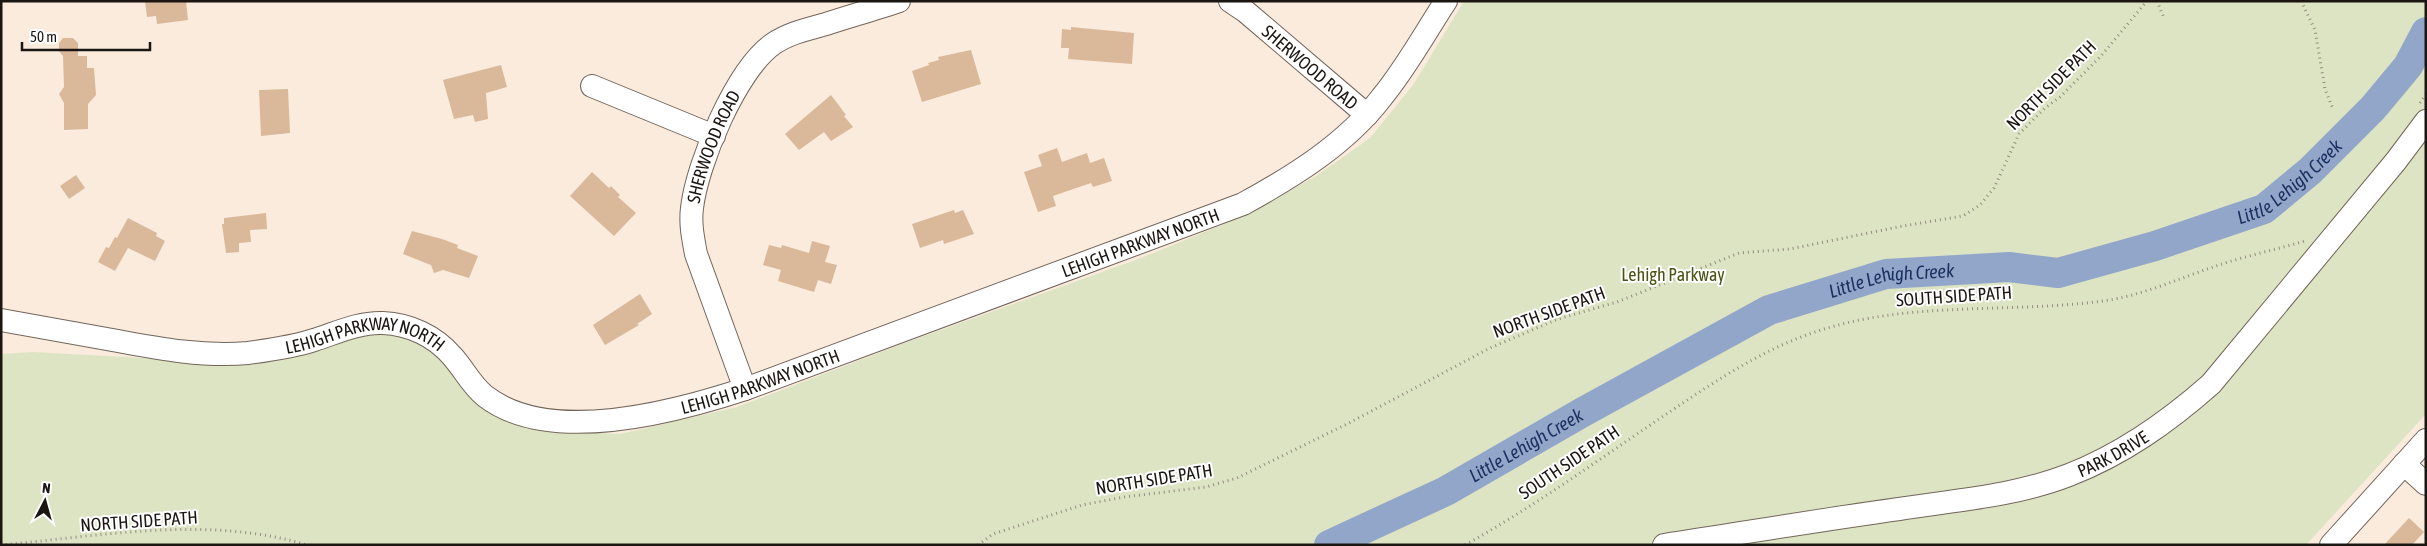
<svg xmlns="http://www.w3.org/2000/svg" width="2427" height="546" viewBox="0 0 2427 546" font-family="'Asap Condensed',sans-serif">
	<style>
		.green { fill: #dde4c3 }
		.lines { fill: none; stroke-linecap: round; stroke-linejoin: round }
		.river { stroke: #92a6ca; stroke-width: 30 }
		.building { fill: #dab89a }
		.minor-casing { stroke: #72655a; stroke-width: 24 }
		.path { stroke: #958b81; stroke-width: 3; stroke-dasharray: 1 4; stroke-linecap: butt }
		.minor { stroke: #fff; stroke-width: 22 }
		.labels { text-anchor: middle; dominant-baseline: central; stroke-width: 4; stroke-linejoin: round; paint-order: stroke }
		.street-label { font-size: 18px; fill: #1b1612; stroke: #fff }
		.park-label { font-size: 18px; fill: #495210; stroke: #fff }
		.water-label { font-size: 19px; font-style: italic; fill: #1a315f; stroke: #fff }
	</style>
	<rect width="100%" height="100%" fill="#faebdd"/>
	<polygon class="green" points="1464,1 2426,1 2426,414 2306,545 1,545 1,354 33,352 198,361 370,329 419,340 456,373 486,407 527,429 620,434 737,407 902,344 1141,258 1246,215 1316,176 1370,138 1413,85"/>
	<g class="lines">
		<path class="river" id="s1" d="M 1329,545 L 1446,491 L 1583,412 L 1769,310 L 1886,274 L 2009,267 L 2058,273 L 2155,246 L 2264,209 L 2310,171 L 2373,108 L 2408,66 L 2426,32"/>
	</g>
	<g class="building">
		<polygon points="145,1 186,1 188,20 157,24 156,16 147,17"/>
		<polygon points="1071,27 1134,33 1132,64 1068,59 1069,48 1061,48 1062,29 1071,30"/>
		<polygon points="63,38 73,38 78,43 78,56 87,56 87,68 94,68 96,95 88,104 88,129 64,130 64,103 59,94 64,87 63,56 59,51 59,43"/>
		<polygon points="971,50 981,84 922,102 912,71 929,65 928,63 939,60 938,57"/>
		<polygon points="501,65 507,87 486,93 488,119 475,122 473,115 454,119 443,80"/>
		<polygon points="288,89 290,133 261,136 259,90"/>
		<polygon points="831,95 846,115 844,116 853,127 831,141 824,132 799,150 785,134"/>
		<polygon points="1057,148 1062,162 1087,153 1090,163 1104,158 1112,181 1093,187 1091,183 1053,196 1056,206 1038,212 1024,172 1042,166 1038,155"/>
		<polygon points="592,172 609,188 611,186 620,195 618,197 636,213 614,236 570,196"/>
		<polygon points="76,175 85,188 69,199 60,186"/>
		<polygon points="954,210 955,213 963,210 974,234 944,244 943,240 920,248 912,224"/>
		<polygon points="266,213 267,229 250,230 251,242 239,243 239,252 226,253 222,224 224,224 224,218"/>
		<polygon points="128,218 157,233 156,236 165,241 155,261 128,248 115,271 98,262 106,247 109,248 115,237 117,238"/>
		<polygon points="412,231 442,239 458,245 457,248 478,256 469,278 443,270 434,273 431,265 403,254"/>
		<polygon points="812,241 830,246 825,262 837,265 831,284 818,280 814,292 778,281 781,270 763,265 769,245 781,248 782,245 809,253"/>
		<polygon points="640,294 652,314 637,324 639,325 605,345 593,325"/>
		<polygon points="2409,518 2424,532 2412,545 2384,545"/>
	</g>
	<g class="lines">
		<defs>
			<g id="minor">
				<path id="s2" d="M 1230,1 L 1245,11 L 1367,115"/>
				<polyline points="592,86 714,136"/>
				<path id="s3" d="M 1,320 C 40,327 79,334 118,341 C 161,349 204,357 248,353 C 270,350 293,347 314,340 C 336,333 359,322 383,323 C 409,324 435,336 452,356 C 464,369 471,385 485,396 C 549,446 675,412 745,389 L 1243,204 C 1294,176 1346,144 1382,97 C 1406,68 1425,33 1446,1"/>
				<path id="s4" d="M 745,389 L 696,254 C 693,238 690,224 692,208 C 697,164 736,70 773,44 C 789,33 808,29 826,24 C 851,16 875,9 899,1"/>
				<polyline points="2404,464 2426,484"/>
				<path id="s5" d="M 1664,545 C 1742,533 1820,520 1899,509 C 1956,500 2015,496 2069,475 C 2123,454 2168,422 2211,384 L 2396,161 L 2426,121"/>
				<polyline points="2331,545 2426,440"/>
			</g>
		</defs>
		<use href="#minor" class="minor-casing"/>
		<g class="path">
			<polyline points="2157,1 2164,18"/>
			<polyline points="2301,1 2315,30 2325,89 2333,109"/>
			<polyline points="2420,103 2426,94"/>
			<path d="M 1,545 C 102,536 208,515 307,545"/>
			<polyline points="978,545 993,534 1082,505 1124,497 1206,487 1237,478 1349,423 1490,348 1558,319 1617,302 1739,253 1790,249 1903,226 1963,216 1980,205 1994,188 2019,134 2045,108 2060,97 2101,56 2147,1"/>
			<path d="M 1465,545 C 1535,506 1601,458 1668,413 C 1714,382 1760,351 1812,333 C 1906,300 2005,314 2103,301 C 2141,296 2180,278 2216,266 C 2245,256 2275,250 2305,241"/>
		</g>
		<use href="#minor" class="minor"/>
	</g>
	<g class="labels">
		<g class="street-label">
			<text stroke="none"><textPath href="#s2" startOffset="104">SHERWOOD ROAD</textPath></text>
			<text transform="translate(2051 85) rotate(-45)">NORTH SIDE PATH</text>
			<text stroke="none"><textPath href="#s4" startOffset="255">SHERWOOD ROAD</textPath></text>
			<text stroke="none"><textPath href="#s3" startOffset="1210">LEHIGH PARKWAY NORTH</textPath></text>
			<text transform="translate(1954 296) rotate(-4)">SOUTH SIDE PATH</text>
			<text transform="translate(1549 312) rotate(-20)">NORTH SIDE PATH</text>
			<text stroke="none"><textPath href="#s3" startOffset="371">LEHIGH PARKWAY NORTH</textPath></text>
			<text stroke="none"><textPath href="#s3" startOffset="805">LEHIGH PARKWAY NORTH</textPath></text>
			<text stroke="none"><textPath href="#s5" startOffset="460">PARK DRIVE</textPath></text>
			<text transform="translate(1569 462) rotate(-34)">SOUTH SIDE PATH</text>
			<text transform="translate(1154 479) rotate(-9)">NORTH SIDE PATH</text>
			<text transform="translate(139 521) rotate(-4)">NORTH SIDE PATH</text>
		</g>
		<g class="park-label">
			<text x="1673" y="274">Lehigh Parkway</text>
		</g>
		<g class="water-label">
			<text stroke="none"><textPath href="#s1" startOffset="1046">Little Lehigh Creek</textPath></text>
			<text stroke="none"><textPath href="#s1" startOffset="626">Little Lehigh Creek</textPath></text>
			<text stroke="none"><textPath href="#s1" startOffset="221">Little Lehigh Creek</textPath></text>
		</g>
	</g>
	<rect width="2427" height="546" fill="none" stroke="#1b1612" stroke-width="5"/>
	<g transform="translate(45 501) rotate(6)" stroke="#ffffff" stroke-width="4" paint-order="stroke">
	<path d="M0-4L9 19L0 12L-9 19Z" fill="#1b1612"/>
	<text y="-8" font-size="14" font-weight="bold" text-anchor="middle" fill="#1b1612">N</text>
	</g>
	<path d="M22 42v8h128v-8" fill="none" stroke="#1b1612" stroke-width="2.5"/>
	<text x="30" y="42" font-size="15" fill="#1b1612" stroke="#ffffff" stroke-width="4" paint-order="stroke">50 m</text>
</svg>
